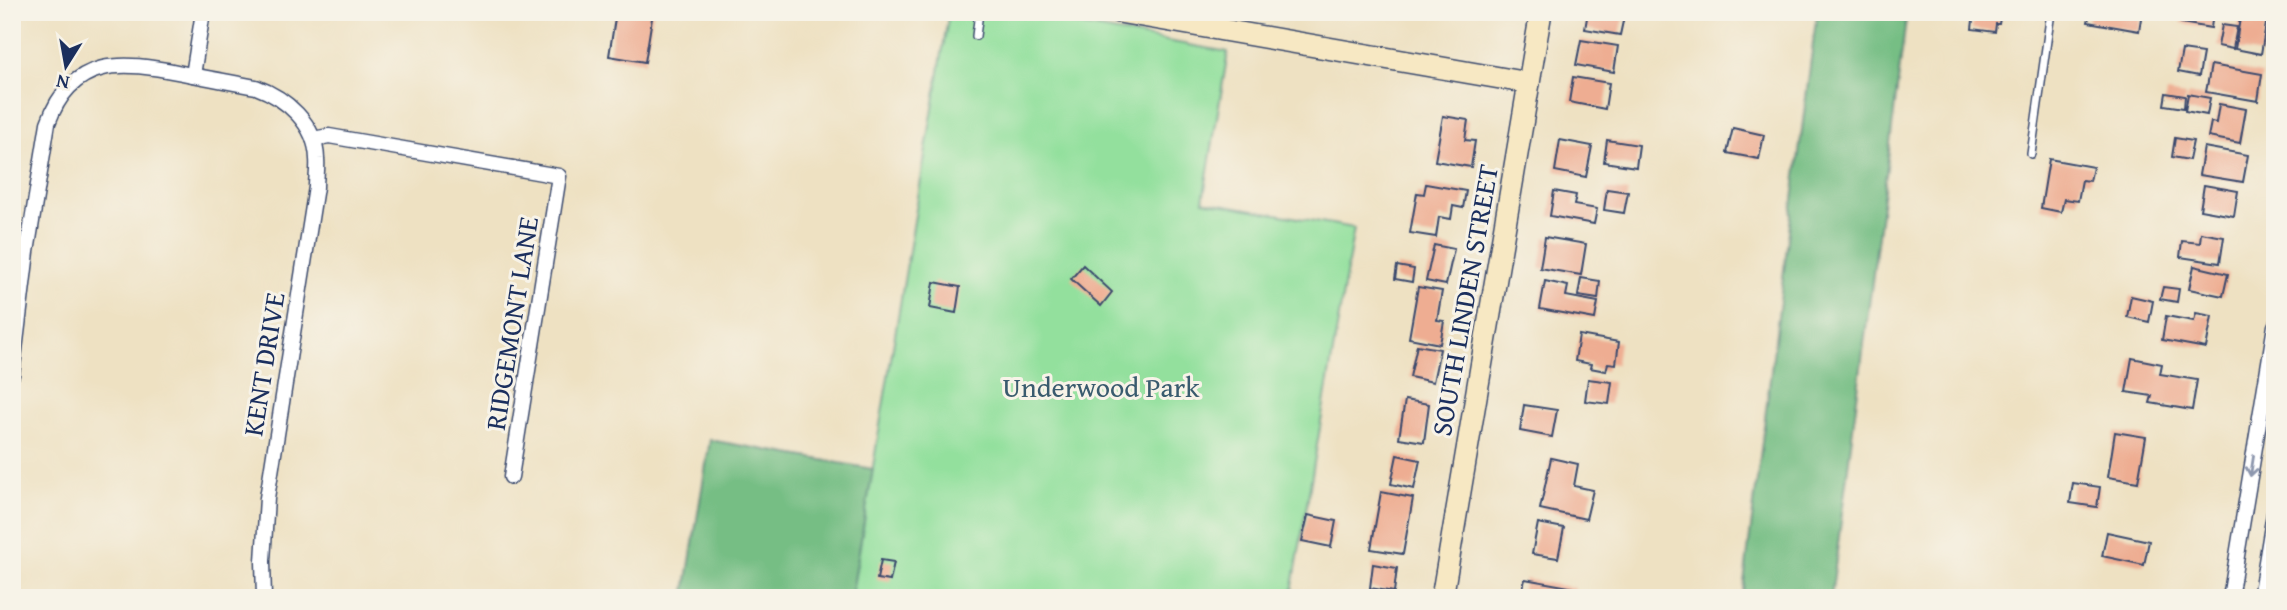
<svg xmlns="http://www.w3.org/2000/svg" width="2287" height="610" viewBox="0 0 2287 610" font-family="'Gentium Book Plus',serif">
	<style>
		.green { fill: #93e09d; stroke: #57887e; stroke-width: 2 }
		.forest { fill: #76be84; stroke: #487671; stroke-width: 2 }
		.building { fill: #eead92 }
		.lines { fill: none; stroke-linecap: round; stroke-linejoin: round }
		.lane-casing { stroke: #3b4a6d; stroke-width: 10 }
		.street-casing { stroke: #3b4a6d; stroke-width: 17 }
		.secondary-casing { stroke: #3b4a6d; stroke-width: 24 }
		.lane { stroke: #fff; stroke-width: 7 }
		.street { stroke: #fff; stroke-width: 14 }
		.secondary { stroke: #f7e8c3; stroke-width: 21 }
		.oneway { stroke: #8d97ae }
		.labels { text-anchor: middle; dominant-baseline: central; stroke-width: 6; stroke-linejoin: round; paint-order: stroke }
		.street-label { font-size: 28px; fill: #1b2f5e; stroke: #f7f3e8 }
		.park-label { font-size: 28px; fill: #395b6e; stroke: #f7f3e8 }
	</style>
	<rect width="100%" height="100%" fill="#f7f3e8"/>
	<filter id="ink" filterUnits="userSpaceOnUse"><feTurbulence type="fractalNoise" baseFrequency=".0143" numOctaves="2"/><feDisplacementMap in="SourceGraphic" scale="14" xChannelSelector="R" yChannelSelector="G"/><feConvolveMatrix kernelMatrix="1 2 1 2 8 2 1 2 1" color-interpolation-filters="sRGB"/></filter>
	<filter id="wash" filterUnits="userSpaceOnUse"><feTurbulence type="fractalNoise" baseFrequency=".00686" numOctaves="4" result="noise"/><feDisplacementMap in="SourceGraphic" scale="28" xChannelSelector="R" yChannelSelector="G"/><feGaussianBlur stdDeviation="1.57" result="paint"/><feColorMatrix in="noise" values="0 0 0 0 0 0 0 0 0 0 0 0 0 0 0 0 0 1.4 0 .05"/><feComposite in="paint" operator="in"/></filter>
	<g filter="url(#wash)">
		<rect width="100%" height="100%" fill="#eee1c2"/>
		<polygon class="green" points="949,12 1007,12 1228,52 1203,201 1354,228 1291,598 851,598"/>
		<g class="forest">
			<polygon points="1817,12 1907,12 1831,598 1742,598"/>
			<polygon points="710,440 873,469 851,598 684,598"/>
		</g>
		<g id="blocks">
			<g class="building">
				<polygon points="616,12 653,12 645,62 609,56"/>
				<polygon points="1588,12 1625,12 1620,35 1585,29"/>
				<polygon points="1974,12 2001,12 1999,24 1996,24 1995,32 1972,29"/>
				<polygon points="2090,12 2142,12 2139,31 2088,22"/>
				<polygon points="2183,12 2213,12 2211,28 2181,23"/>
				<polygon points="2241,12 2268,12 2261,54 2235,49"/>
				<polygon points="2222,25 2237,27 2233,49 2218,46"/>
				<polygon points="1581,40 1618,46 1614,72 1576,65"/>
				<polygon points="2182,50 2203,53 2199,76 2178,72"/>
				<polygon points="2211,65 2262,74 2258,101 2206,92"/>
				<polygon points="1573,77 1609,83 1605,109 1569,102"/>
				<polygon points="2166,93 2185,96 2184,108 2164,105"/>
				<polygon points="2188,94 2210,98 2207,115 2185,111"/>
				<polygon points="2219,104 2246,109 2240,143 2208,137 2211,122 2216,123"/>
				<polygon points="1443,116 1468,120 1465,140 1475,141 1471,167 1435,161"/>
				<polygon points="1733,128 1764,135 1759,159 1727,153"/>
				<polygon points="2175,138 2193,141 2189,160 2172,157"/>
				<polygon points="1560,140 1592,146 1586,177 1555,171"/>
				<polygon points="1607,140 1639,145 1636,167 1604,162"/>
				<polygon points="2204,147 2248,155 2243,182 2199,175"/>
				<polygon points="2049,159 2093,167 2090,181 2082,180 2078,201 2064,199 2061,212 2041,208"/>
				<polygon points="1426,184 1466,191 1463,208 1453,206 1451,219 1439,217 1436,237 1410,233 1417,193 1424,194"/>
				<polygon points="2204,185 2238,191 2234,216 2200,210"/>
				<polygon points="1607,189 1628,192 1624,213 1604,210"/>
				<polygon points="1554,191 1576,195 1574,205 1597,209 1594,224 1550,216"/>
				<polygon points="2201,233 2224,237 2220,263 2180,257 2182,241 2200,243"/>
				<polygon points="1545,237 1586,244 1581,275 1540,268"/>
				<polygon points="1434,245 1454,249 1446,285 1426,281"/>
				<polygon points="1083,265 1112,292 1101,306 1071,279"/>
				<polygon points="1397,266 1414,269 1412,282 1395,279"/>
				<polygon points="2194,266 2228,274 2223,296 2189,289"/>
				<polygon points="1581,278 1600,281 1598,299 1578,296"/>
				<polygon points="1545,281 1568,286 1566,296 1598,302 1595,319 1540,309"/>
				<polygon points="934,282 960,287 956,313 930,308"/>
				<polygon points="1418,287 1442,291 1437,320 1444,321 1440,344 1409,338"/>
				<polygon points="2163,287 2179,289 2177,302 2160,299"/>
				<polygon points="2131,296 2153,301 2149,322 2127,317"/>
				<polygon points="2196,313 2212,316 2206,348 2162,340 2166,316 2194,321"/>
				<polygon points="1579,335 1619,342 1616,364 1608,363 1606,371 1590,368 1591,364 1575,361"/>
				<polygon points="1417,345 1440,349 1433,382 1410,377"/>
				<polygon points="2132,358 2162,364 2160,374 2197,380 2192,410 2150,403 2152,396 2126,392"/>
				<polygon points="1588,379 1612,382 1609,404 1585,401"/>
				<polygon points="1405,400 1429,404 1424,442 1399,438"/>
				<polygon points="1524,405 1557,410 1552,437 1520,431"/>
				<polygon points="2115,432 2146,437 2138,482 2108,477"/>
				<polygon points="1397,455 1420,460 1414,489 1391,484"/>
				<polygon points="1551,458 1578,464 1574,486 1593,490 1586,519 1540,509"/>
				<polygon points="2073,483 2100,487 2097,507 2070,503"/>
				<polygon points="1381,492 1413,498 1403,554 1371,549"/>
				<polygon points="1308,515 1336,521 1331,547 1302,541"/>
				<polygon points="1538,523 1564,528 1558,558 1532,554"/>
				<polygon points="2107,532 2149,541 2144,565 2102,556"/>
				<polygon points="881,560 894,562 890,581 877,579"/>
				<polygon points="1373,564 1397,568 1394,592 1370,588"/>
				<polygon points="1525,579 1575,588 1573,598 1521,598"/>
			</g>
		</g>
	</g>
	<g filter="url(#ink)">
		<use href="#blocks" fill-opacity="0" stroke="#3b4a6d" stroke-width="2"/>
		<g class="lines">
			<defs>
				<g id="lane">
					<polyline points="976,36 979,12"/>
					<polyline points="2031,154 2051,12"/>
				</g>
				<g id="street">
					<polyline points="193,75 203,12"/>
					<polyline points="313,139 329,136 559,176 511,477"/>
					<path d="M 12,375 L 27,252 L 48,123 C 72,56 122,61 182,73 C 206,78 231,82 256,87 C 286,98 316,124 317,159 C 318,168 316,178 316,187 L 267,498 L 263,561 L 264,598"/>
					<polyline points="2230,598 2275,326"/>
					<polyline points="2260,598 2275,508"/>
				</g>
				<g id="secondary">
					<polyline points="1119,12 1529,83"/>
					<polyline points="1442,598 1541,12"/>
				</g>
			</defs>
			<use href="#lane" class="lane-casing"/>
			<use href="#street" class="street-casing"/>
			<use href="#secondary" class="secondary-casing"/>
			<use href="#lane" class="lane"/>
			<use href="#street" class="street"/>
			<use href="#secondary" class="secondary"/>
		</g>
		<defs><path id="oneway-shaft" d="M-6 0H5M1.5-3L5.5 0L1.5 3" fill="none" stroke-width="1.6" stroke-linecap="round" stroke-linejoin="round" transform="scale(1.75)"/></defs>
		<use class="oneway" href="#oneway-shaft" transform="translate(2252 466) rotate(99)"/>
	</g>
	<g class="labels">
		<g class="street-label">
			<text transform="translate(1464 300) rotate(-80)">SOUTH LINDEN STREET</text>
			<text transform="translate(511 323) rotate(-81)">RIDGEMONT LANE</text>
			<text transform="translate(263 364) rotate(-81)">KENT DRIVE</text>
		</g>
		<g class="park-label">
			<text x="1101" y="386">Underwood Park</text>
		</g>
	</g>
	<rect width="2287" height="610" fill="none" stroke="#f7f3e8" stroke-width="42"/>
	<g transform="translate(66 66) rotate(191)" stroke="#f7f3e8" stroke-width="5" paint-order="stroke">
	<path d="M0-5L12 26L0 18L-12 26Z" fill="#1b2f5e"/>
	<text y="-10" font-size="19" font-weight="bold" text-anchor="middle" fill="#1b2f5e">N</text>
	</g>
</svg>
